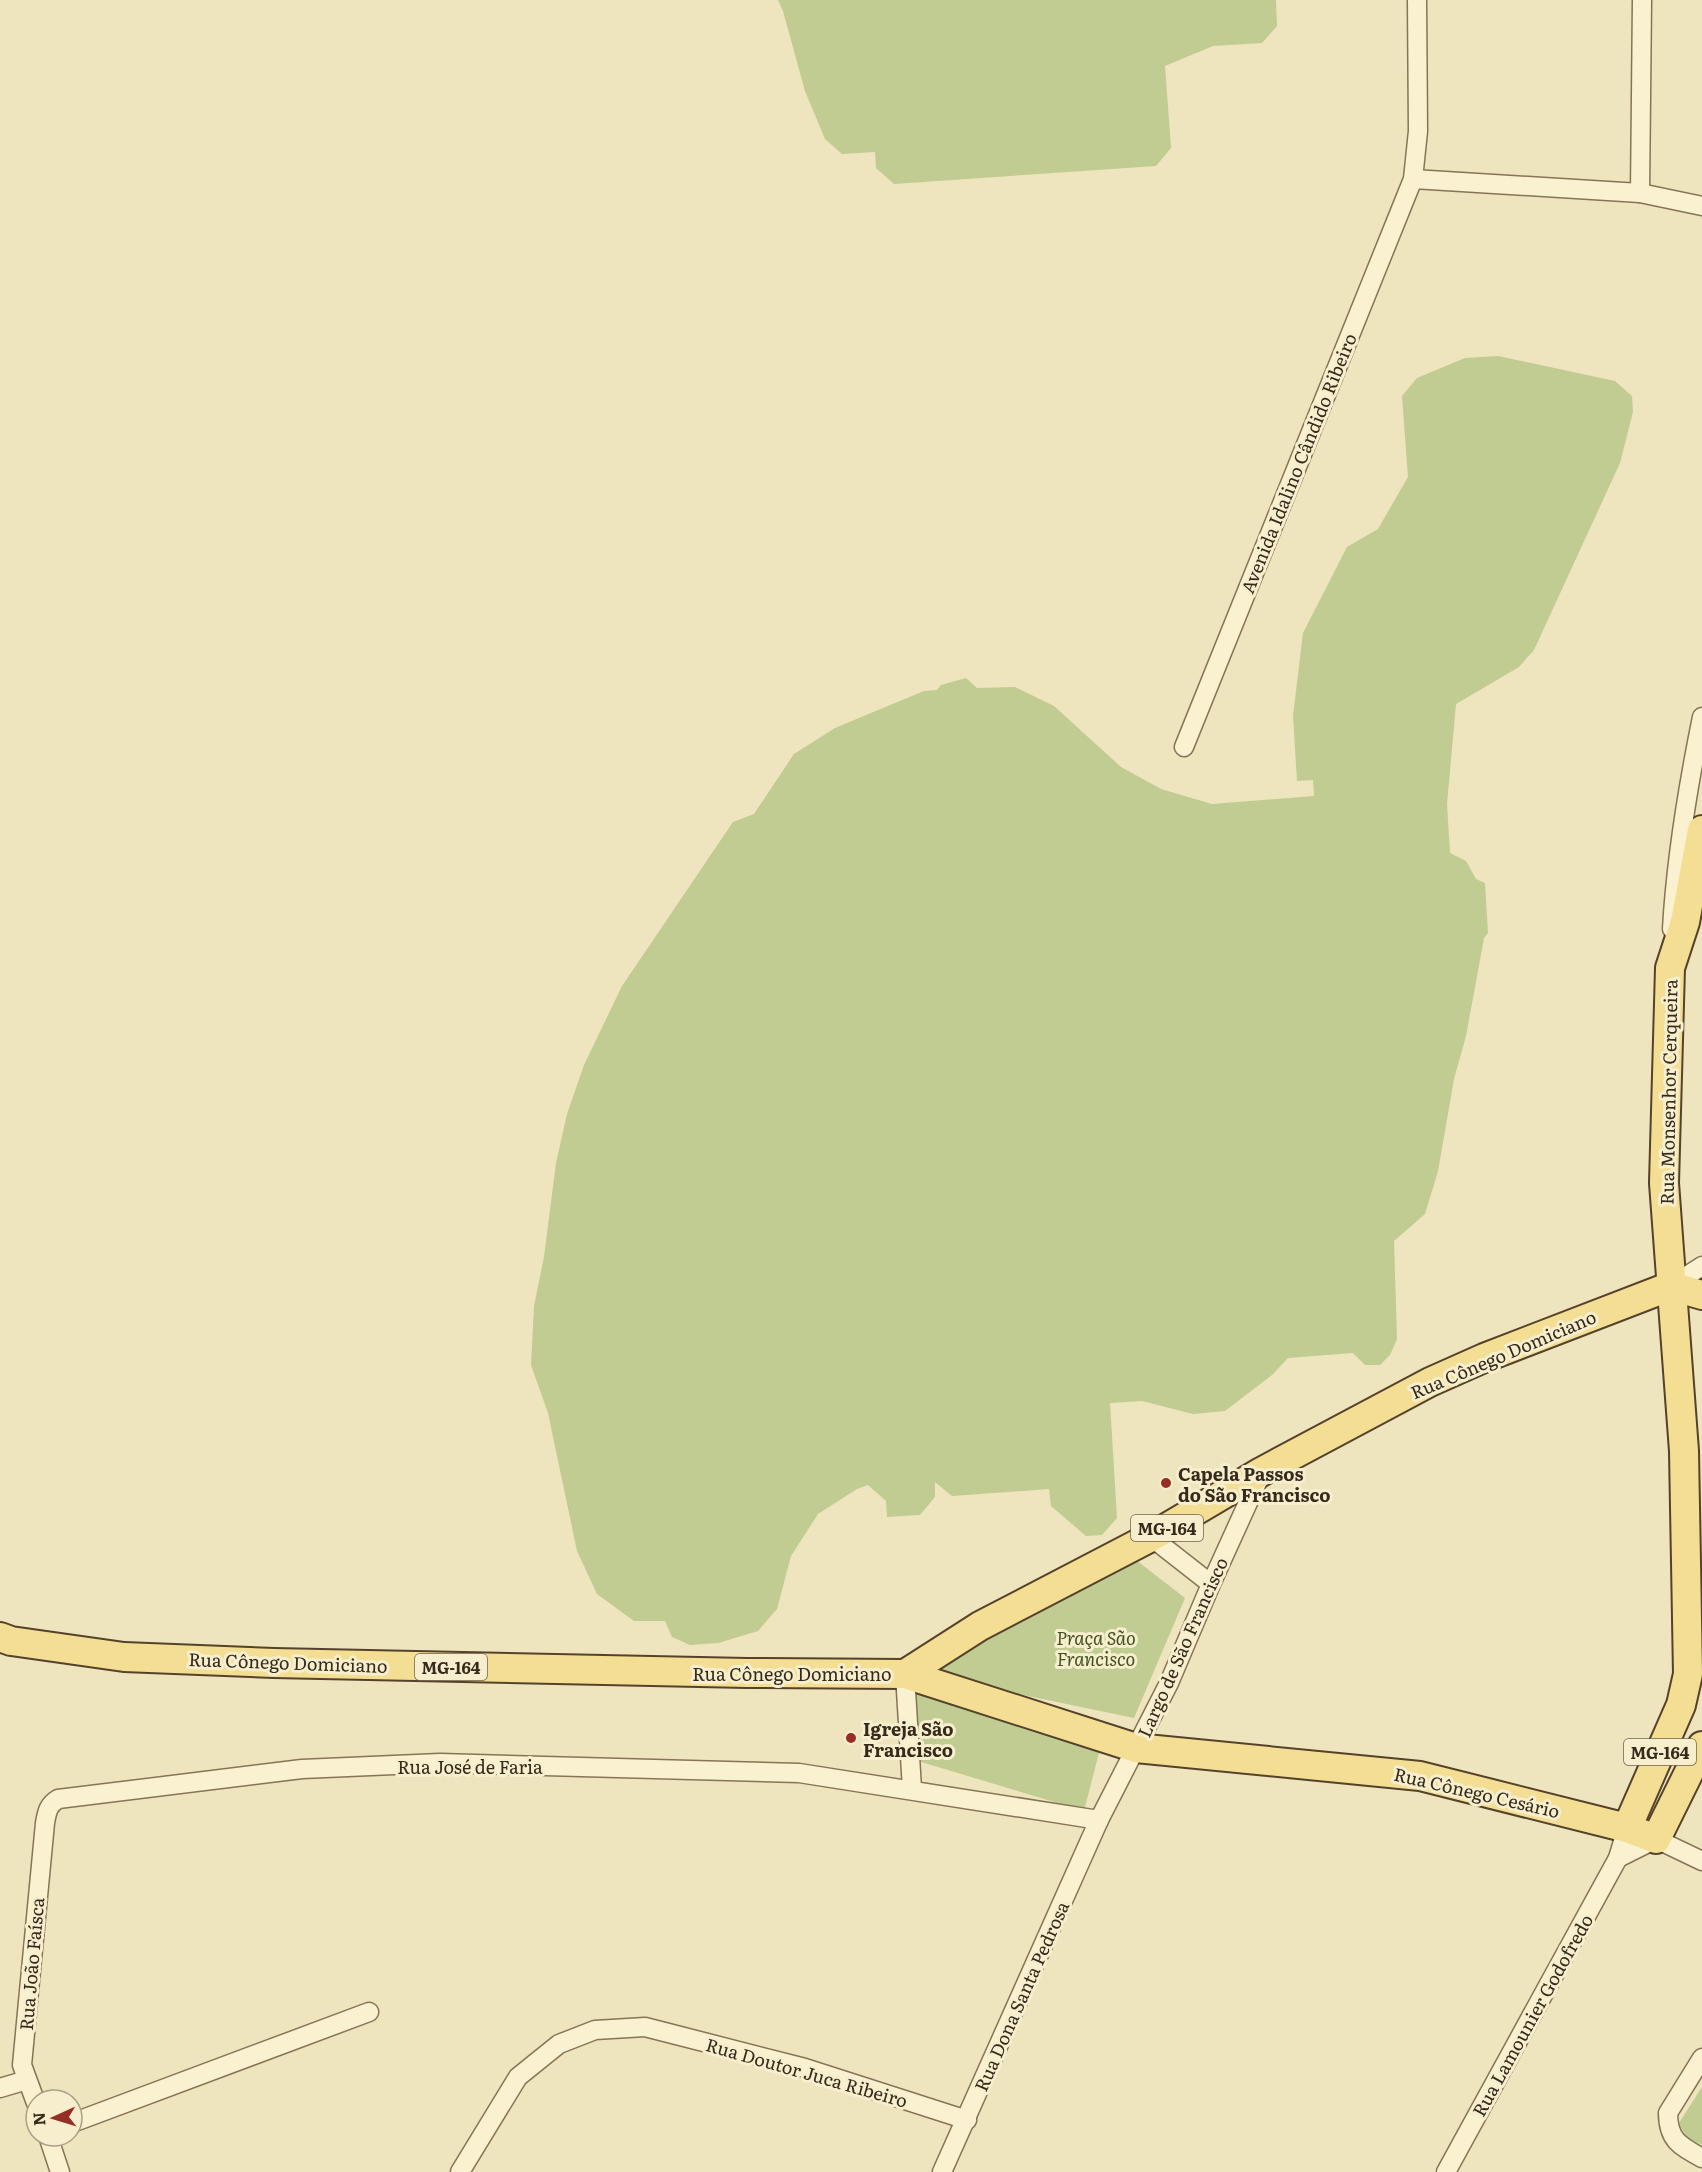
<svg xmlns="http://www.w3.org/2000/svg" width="1702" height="2172" viewBox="0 0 1702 2172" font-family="Literata,serif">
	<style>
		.green { fill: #c0cc91 }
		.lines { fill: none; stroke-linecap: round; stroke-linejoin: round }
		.street-casing { stroke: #877456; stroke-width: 21 }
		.primary-casing { stroke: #54422b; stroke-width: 32 }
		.street { stroke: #f9f1d0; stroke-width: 18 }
		.primary { stroke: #f4de93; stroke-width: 28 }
		.poi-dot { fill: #972e25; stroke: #f6eecd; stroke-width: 2 }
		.labels { text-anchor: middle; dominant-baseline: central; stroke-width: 6; stroke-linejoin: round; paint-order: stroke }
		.shield { fill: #f6eecd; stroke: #6f6550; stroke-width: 1.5 }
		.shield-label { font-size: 16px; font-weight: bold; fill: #352a1b }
		.street-label { font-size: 18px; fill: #352a1b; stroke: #f6eecd }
		.poi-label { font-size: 18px; font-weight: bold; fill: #352a1b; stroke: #f6eecd; text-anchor: start }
		.park-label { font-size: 18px; font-style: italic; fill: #425221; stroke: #f6eecd }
	</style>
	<rect width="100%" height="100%" fill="#eee4bd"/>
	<g class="green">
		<polygon points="778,0 1276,0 1277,26 1262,43 1213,46 1165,66 1171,148 1156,166 894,184 876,168 875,152 842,154 825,139 805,91 783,11"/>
		<polygon points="1498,356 1615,381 1632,396 1633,412 1620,463 1534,650 1519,667 1456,704 1447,804 1450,853 1466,861 1476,879 1485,883 1488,933 1484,938 1466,1036 1454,1079 1438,1171 1425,1214 1394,1241 1397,1339 1390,1355 1380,1365 1365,1365 1353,1353 1288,1358 1272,1375 1225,1411 1193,1414 1142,1401 1110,1403 1117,1518 1102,1535 1086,1536 1051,1506 1049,1489 952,1496 935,1482 935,1497 920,1515 887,1517 886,1501 868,1485 857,1489 818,1514 791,1556 777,1609 758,1631 718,1643 690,1645 672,1637 665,1621 634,1621 597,1594 577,1551 548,1413 531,1365 534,1306 544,1257 556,1163 567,1114 584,1065 622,986 733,822 754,814 794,754 835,728 924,691 937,690 941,685 966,678 977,688 1015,687 1054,706 1121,767 1161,789 1212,804 1314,796 1313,780 1297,781 1293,716 1303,633 1347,547 1378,529 1408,477 1402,396 1417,378 1465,358"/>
		<polygon points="1136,1560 1185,1598 1134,1718 926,1675 943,1653"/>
		<polygon points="914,1681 1102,1741 1084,1811 918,1761"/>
		<polygon points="1702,2087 1702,2145 1686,2137 1679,2123"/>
	</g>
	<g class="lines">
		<defs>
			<g id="street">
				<polyline points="1413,179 1640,193 1702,206"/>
				<polyline points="1640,193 1642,0"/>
				<polyline points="1184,747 1413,179 1418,131 1417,0"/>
				<path d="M 1672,929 C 1676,858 1688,786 1702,717"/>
				<polyline points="1671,1286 1702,1266"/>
				<polyline points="1151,1537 1211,1584"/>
				<polyline points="905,1674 912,1789"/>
				<polyline points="1618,1858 1656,1839 1702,1861"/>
				<path d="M 1702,2058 L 1668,2113 C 1668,2140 1680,2146 1702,2158"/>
				<polyline points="0,2088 27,2080"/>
				<path d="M 36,2103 L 22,2065 L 45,1823 C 47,1812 48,1805 58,1799 L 302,1769 L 440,1763 L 799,1773 L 1099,1820"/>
				<polyline points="72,2123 369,2012"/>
				<polyline points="48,2136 60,2172"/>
				<polyline points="460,2172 518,2077 559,2044 595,2030 645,2027 805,2068 967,2120"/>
				<polyline points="942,2172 1099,1820 1169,1683 1211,1584 1261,1474"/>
				<polyline points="1446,2172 1618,1858 1627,1828"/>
			</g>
			<g id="primary">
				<polyline points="1671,1286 1702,1295"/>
				<polyline points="0,1637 11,1641 124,1657 274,1663 747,1673 905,1674 980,1626 1151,1537 1261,1472 1430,1382 1484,1358 1671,1286"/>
				<polyline points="905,1674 1136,1748 1420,1776 1627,1828 1656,1839 1702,1746"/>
				<polyline points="1627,1828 1681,1705 1688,1674 1684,1451 1664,1183 1670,968 1685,922 1702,830"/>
			</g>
		</defs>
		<use href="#street" class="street-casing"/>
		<use href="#primary" class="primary-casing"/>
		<use href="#street" class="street"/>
		<use href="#primary" class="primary"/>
	</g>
	<g class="poi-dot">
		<circle cx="1166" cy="1483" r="6"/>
		<circle cx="851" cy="1738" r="6"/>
	</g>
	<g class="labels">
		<g class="shield">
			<rect x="1131" y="1515" width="72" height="26" rx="4.5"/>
			<rect x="415" y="1654" width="72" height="26" rx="4.5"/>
			<rect x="1624" y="1739" width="72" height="26" rx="4.5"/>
		</g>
		<g class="shield-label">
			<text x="1167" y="1528">MG-164</text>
			<text x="451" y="1667">MG-164</text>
			<text x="1660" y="1752">MG-164</text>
		</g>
		<g class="street-label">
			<text transform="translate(1298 463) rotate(-68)">Avenida Idalino Cândido Ribeiro</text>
			<text transform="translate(1668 1092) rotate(-89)">Rua Monsenhor Cerqueira</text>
			<text transform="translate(1503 1354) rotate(-23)">Rua Cônego Domiciano</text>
			<text transform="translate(1182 1647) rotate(-66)">Largo de São Francisco</text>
			<text transform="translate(288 1662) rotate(2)">Rua Cônego Domiciano</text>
			<text x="792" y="1673">Rua Cônego Domiciano</text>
			<text x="470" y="1766">Rua José de Faria</text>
			<text transform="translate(1477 1792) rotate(13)">Rua Cônego Cesário</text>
			<text transform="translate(31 1964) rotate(-85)">Rua João Faísca</text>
			<text transform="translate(1021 1996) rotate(-66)">Rua Dona Santa Pedrosa</text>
			<text transform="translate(1532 2015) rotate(-61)">Rua Lamounier Godofredo</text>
			<text transform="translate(807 2072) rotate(16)">Rua Doutor Juca Ribeiro</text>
		</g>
		<g class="poi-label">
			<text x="1178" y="1473">Capela Passos<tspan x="1178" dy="21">do São Francisco</tspan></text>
			<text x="863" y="1728">Igreja São<tspan x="863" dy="21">Francisco</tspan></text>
		</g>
		<g class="park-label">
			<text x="1096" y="1637">Praça São<tspan x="1096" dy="21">Francisco</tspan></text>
		</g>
	</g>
	<g transform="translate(54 2118) rotate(266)"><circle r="28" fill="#f6eecd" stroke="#a9a086" stroke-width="1.5"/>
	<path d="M0-4.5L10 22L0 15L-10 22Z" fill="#972e25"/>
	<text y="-9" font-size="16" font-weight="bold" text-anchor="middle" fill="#352a1b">N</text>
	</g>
</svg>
